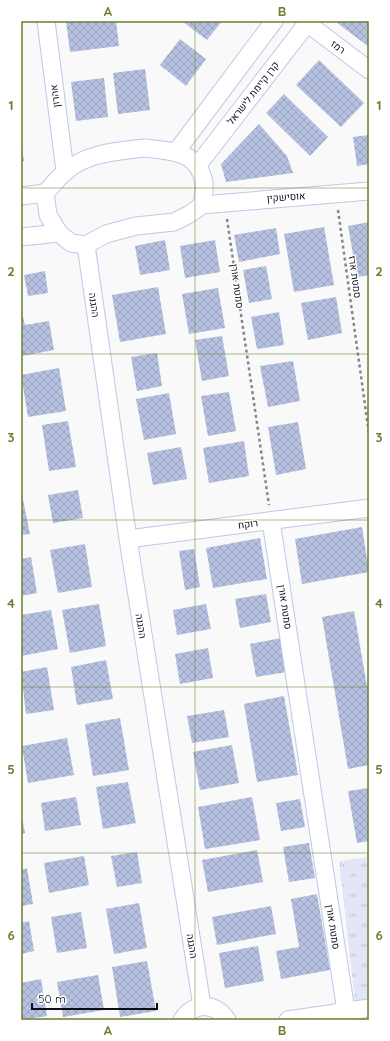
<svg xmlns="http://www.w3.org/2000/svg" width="390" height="1041" viewBox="0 0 390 1041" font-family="Quicksand,Heebo,sans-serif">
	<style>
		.park { fill: url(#park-tufts) }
		.building { fill: url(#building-cross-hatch) }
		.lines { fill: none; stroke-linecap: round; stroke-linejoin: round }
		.minor-casing { stroke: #bec8e8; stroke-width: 19 }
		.path { stroke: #85868b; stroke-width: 2.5; stroke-dasharray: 3 3; stroke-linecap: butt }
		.minor { stroke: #fff; stroke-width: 17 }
		.grid { fill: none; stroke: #6a7f30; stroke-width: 1; stroke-opacity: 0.55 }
		.labels { text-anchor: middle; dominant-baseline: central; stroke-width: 3; stroke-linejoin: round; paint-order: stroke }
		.street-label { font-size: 10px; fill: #0b0e18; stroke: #fff }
		.neatline { fill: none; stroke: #6a7f30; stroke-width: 1.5 }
		.grid-label { font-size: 13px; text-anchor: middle; font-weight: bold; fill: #6a7f30 }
	</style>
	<defs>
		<pattern id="park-tufts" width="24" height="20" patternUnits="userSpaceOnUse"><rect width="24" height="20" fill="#e2e6f6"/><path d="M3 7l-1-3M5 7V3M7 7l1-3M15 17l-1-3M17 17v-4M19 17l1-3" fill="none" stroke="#c1c4d2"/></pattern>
		<pattern id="building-cross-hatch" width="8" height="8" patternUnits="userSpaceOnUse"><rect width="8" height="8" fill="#b6c0e0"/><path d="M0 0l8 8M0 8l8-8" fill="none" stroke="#9ba4bf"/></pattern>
	</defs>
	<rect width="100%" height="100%" fill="#f9f9f9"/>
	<polygon class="park" points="369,857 369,999 355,1001 339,861"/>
	<g class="building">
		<polygon points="66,21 116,21 119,46 70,52"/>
		<polygon points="182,21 222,21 207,40"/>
		<polygon points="337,21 369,21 369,47 336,22"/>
		<polygon points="180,39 206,59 186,86 160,65"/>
		<polygon points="319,60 364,103 341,127 296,85"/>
		<polygon points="145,69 150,110 118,114 113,73"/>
		<polygon points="104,78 108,117 76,121 71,82"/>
		<polygon points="284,94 328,137 310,156 266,113"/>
		<polygon points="259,124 287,156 293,173 226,182 221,164"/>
		<polygon points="369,135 369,164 357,166 353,137"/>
		<polygon points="21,141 24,161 21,162"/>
		<polygon points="369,222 369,275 357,277 348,226"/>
		<polygon points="324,227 334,285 294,292 284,234"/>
		<polygon points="276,228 280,254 239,262 234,235"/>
		<polygon points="165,240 170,270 140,275 135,246"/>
		<polygon points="215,240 220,272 185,278 180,246"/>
		<polygon points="266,266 272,299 249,303 243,270"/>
		<polygon points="45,271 48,293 28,296 24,275"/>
		<polygon points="158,287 166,334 120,342 112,295"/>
		<polygon points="218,288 225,328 189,334 182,294"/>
		<polygon points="336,297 342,333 308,340 301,303"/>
		<polygon points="21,309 25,325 49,321 54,350 22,356"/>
		<polygon points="279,312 284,345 257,349 251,317"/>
		<polygon points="222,336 229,376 202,381 195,340"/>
		<polygon points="157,353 162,386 137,391 131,357"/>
		<polygon points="293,361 300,401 268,407 260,366"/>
		<polygon points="59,368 66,411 28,417 21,375"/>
		<polygon points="229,392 236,431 208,436 201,396"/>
		<polygon points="169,393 176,434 144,440 136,399"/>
		<polygon points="68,421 76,467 49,471 42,425"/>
		<polygon points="298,422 306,469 276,475 268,427"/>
		<polygon points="244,441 249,476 209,483 203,448"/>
		<polygon points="181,447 187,479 153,485 147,453"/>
		<polygon points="21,490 30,534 21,535"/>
		<polygon points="78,490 83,518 53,523 48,495"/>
		<polygon points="362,527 369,572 302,584 295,539"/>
		<polygon points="260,538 267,579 213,588 206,548"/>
		<polygon points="85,544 92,587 58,593 50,550"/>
		<polygon points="194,549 200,587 185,590 179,551"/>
		<polygon points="31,557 37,593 21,596 21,559"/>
		<polygon points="266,594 271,622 240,628 235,599"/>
		<polygon points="99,604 106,646 70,653 62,610"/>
		<polygon points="206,604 211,629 177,635 173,610"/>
		<polygon points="51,610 58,649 21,656 21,615"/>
		<polygon points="354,611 369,698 369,765 348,769 322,617"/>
		<polygon points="281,638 287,672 256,677 250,644"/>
		<polygon points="208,648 213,678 180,684 175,654"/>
		<polygon points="106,660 113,699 77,705 71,667"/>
		<polygon points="47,667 54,710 26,714 21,672"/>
		<polygon points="284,696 298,775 257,782 244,704"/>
		<polygon points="224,710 229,737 192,743 187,716"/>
		<polygon points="120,718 129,770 93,776 85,724"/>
		<polygon points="67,738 74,775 28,783 22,746"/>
		<polygon points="232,745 239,783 200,790 193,752"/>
		<polygon points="128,782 136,823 103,829 96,787"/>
		<polygon points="369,788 369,841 357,843 348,791"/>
		<polygon points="76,797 81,825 45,831 41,803"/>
		<polygon points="252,797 260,840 205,849 198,807"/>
		<polygon points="300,799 305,827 281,831 276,803"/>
		<polygon points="21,813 25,833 21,834"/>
		<polygon points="309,843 315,878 289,882 283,847"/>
		<polygon points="257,850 263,882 208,892 202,860"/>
		<polygon points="137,852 142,883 117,887 111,856"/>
		<polygon points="84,856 89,885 49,893 44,863"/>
		<polygon points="27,868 33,904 21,906 21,870"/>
		<polygon points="317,894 330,970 281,979 276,951 299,947 291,899"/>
		<polygon points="139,903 147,948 114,954 106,909"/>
		<polygon points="271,906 276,934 217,945 212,917"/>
		<polygon points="81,912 87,948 57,953 51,917"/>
		<polygon points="29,921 34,951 21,954 21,923"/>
		<polygon points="258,946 264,981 225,988 219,953"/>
		<polygon points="147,961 156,1011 120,1017 112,967"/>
		<polygon points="98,975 104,1010 63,1017 57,982"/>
		<polygon points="41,979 47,1016 21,1020 21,983"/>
	</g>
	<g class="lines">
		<defs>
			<g id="minor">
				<polyline points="46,21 65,171"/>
				<polyline points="307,23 369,70"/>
				<path d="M 145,148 C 171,151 199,151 204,183 C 205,189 203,198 202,205 L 190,214 L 174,222 L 136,226 L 106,234 L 86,245 L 71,243 L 59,233 L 48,215 L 45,193 C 51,187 57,179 64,173 C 84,153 119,151 145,148 Z"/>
				<polyline points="176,152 274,21"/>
				<polyline points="198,165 309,21"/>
				<polyline points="21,196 45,193"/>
				<polyline points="202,205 369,191"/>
				<polyline points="21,237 59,233"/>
				<polyline points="86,245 128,539 202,1006"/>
				<polyline points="271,521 346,1011"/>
				<polyline points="128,539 369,508"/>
				<path d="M 182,1020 C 194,1002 215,1002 227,1020"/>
				<polyline points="288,1020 369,1008"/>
			</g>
		</defs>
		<use href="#minor" class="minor-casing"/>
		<g class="path">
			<polyline points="338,210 369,434"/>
			<polyline points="227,219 269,505"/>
		</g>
		<use href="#minor" class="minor"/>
	</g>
	<path class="grid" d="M 195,21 L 195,1020M 21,188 L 369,188M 21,354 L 369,354M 21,520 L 369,520M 21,687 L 369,687M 21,853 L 369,853"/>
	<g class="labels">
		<g class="street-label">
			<text transform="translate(338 47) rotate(37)">רמז</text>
			<text transform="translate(253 93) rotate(-52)">קרן קיימת לישראל</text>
			<text transform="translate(55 96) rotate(-97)">אהרון</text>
			<text transform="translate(286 197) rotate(-4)">אוסישקין</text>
			<text transform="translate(355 277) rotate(82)">סמטת ארז</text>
			<text transform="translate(237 286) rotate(82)">סמטת אורן</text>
			<text transform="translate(94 305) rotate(82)">ההגנה</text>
			<text transform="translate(248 524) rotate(-7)">רוקח</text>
			<text transform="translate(285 607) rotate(81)">סמטת אורן</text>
			<text transform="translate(141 626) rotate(81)">ההגנה</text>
			<text transform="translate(333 927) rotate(81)">סמטת אורן</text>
			<text transform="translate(192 946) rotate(81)">ההגנה</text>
		</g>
	</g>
	<rect width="390" height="1041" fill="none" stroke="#ffffff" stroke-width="44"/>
	<path d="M32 1003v6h125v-6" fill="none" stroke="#0b0e18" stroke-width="2"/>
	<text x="38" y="1003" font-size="12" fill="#0b0e18" stroke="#ffffff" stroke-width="3" paint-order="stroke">50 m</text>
	<rect x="22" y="22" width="346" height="997" class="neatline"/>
	<g class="grid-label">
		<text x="108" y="16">A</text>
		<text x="282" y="16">B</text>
		<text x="11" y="110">1</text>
		<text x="379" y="110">1</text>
		<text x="11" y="276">2</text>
		<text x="379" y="276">2</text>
		<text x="11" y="442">3</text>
		<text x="379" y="442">3</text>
		<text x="11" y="608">4</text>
		<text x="379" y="608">4</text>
		<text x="11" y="774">5</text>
		<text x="379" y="774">5</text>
		<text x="11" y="940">6</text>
		<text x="379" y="940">6</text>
		<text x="108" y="1035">A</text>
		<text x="282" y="1035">B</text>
	</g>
</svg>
